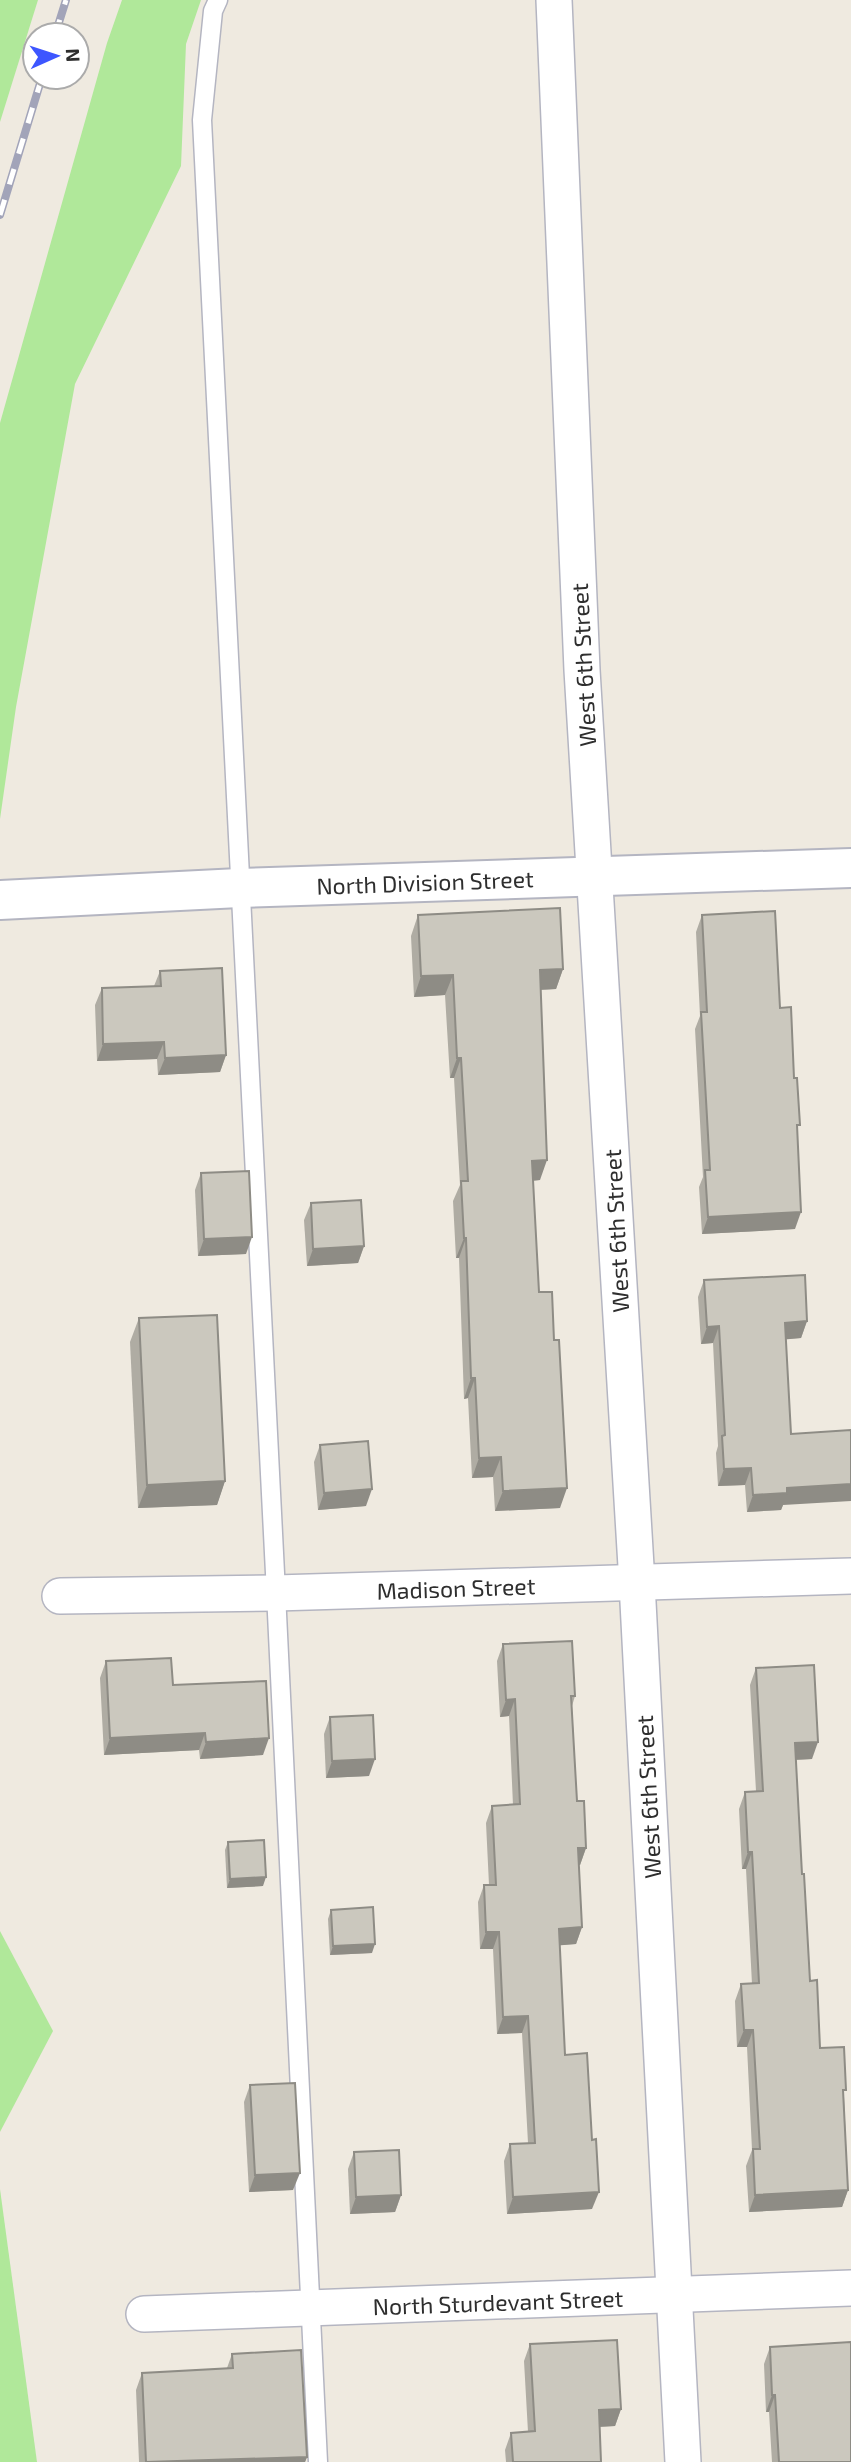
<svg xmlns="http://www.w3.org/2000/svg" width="851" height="2462" viewBox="0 0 851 2462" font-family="'Exo 2',sans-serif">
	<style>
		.green { fill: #b0e89a }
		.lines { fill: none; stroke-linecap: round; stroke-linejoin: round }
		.service-casing { stroke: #b4b5c1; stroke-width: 21 }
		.minor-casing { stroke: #b4b5c1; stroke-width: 38 }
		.secondary-casing { stroke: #b4b5c1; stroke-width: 42 }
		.service { stroke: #fff; stroke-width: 18 }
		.minor { stroke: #fff; stroke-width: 35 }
		.secondary { stroke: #fff; stroke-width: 38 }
		.rail-casing { stroke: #a2a4b9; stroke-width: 8 }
		.rail { stroke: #fff; stroke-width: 5; stroke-dasharray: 16; stroke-linecap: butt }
		.wall { fill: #afaca3 }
		.shaded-wall { fill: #8e8c85 }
		.building { fill: #cbc8be; stroke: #8e8c85; stroke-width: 2 }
		.labels { text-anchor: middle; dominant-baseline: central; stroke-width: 7; stroke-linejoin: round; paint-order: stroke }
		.street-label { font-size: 23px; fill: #2e2e2e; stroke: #fff }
	</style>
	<rect width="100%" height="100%" fill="#efeae0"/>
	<g class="green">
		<polygon points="0,0 38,0 0,122"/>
		<polygon points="122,0 201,0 186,44 181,166 75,384 16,707 0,819 0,423 107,43"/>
		<polygon points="0,1931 53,2031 0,2132"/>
		<polygon points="0,2189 37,2462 0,2462"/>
	</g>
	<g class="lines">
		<defs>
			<polyline id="service" points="218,0 213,11 202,120 276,1593 318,2462"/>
			<g id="minor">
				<polyline points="554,0 582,670 637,1583 683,2462"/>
				<polyline points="60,1596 276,1593 851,1576"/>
				<polyline points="144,2314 851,2288"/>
			</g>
			<polyline id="secondary" points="0,900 239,888 851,868"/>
		</defs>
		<use href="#service" class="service-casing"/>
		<use href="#minor" class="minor-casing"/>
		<use href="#secondary" class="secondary-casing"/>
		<use href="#service" class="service"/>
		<use href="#minor" class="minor"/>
		<use href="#secondary" class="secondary"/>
		<defs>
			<g id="rail">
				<polyline points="55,35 66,0"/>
				<polyline points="0,215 42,77"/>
			</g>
		</defs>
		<use href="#rail" class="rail-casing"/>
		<use href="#rail" class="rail"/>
	</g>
	<g class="wall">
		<polygon points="418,915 563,969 556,989 541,990 540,1180 533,1181 539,1292 560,1508 495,1511 493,1477 472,1478 468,1398 464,1399 459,1258 456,1258 453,1201 460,1185 454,1078 450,1078 445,995 414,997 411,936"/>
		<polygon points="702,915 780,1008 797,1131 795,1229 702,1234 699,1187 703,1177 695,1029 700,1016 696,932"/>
		<polygon points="160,971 226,1055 220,1072 158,1075 157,1059 97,1061 95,1005 102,988 154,986"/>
		<polygon points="201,1173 246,1254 198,1256 195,1190"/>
		<polygon points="311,1203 364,1246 358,1263 307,1266 304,1220"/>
		<polygon points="704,1280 807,1321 801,1338 786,1339 783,1505 781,1510 747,1512 745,1485 718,1486 716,1453 718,1446 713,1343 701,1344 698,1297"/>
		<polygon points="139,1318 225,1481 217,1505 138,1508 130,1342"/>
		<polygon points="320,1445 366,1506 318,1510 314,1462"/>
		<polygon points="503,1644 575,1696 572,1706 577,1801 586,1848 580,1865 579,1865 582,1927 576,1944 559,1945 565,2055 592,2209 507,2214 504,2161 510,2144 528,2143 522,2033 497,2034 493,1949 480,1949 478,1902 484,1885 489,1885 486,1823 492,1806 513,1805 509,1716 500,1717 497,1661"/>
		<polygon points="106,1661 173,1685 263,1755 200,1759 199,1750 104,1755 100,1678"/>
		<polygon points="756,1668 812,1759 796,1760 802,1874 810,1981 820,2048 844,2097 848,2190 842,2207 749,2212 746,2166 752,2150 747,2047 737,2047 735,2001 741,1984 752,1984 746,1869 742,1869 739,1809 745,1792 756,1791 750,1685"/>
		<polygon points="330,1717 369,1776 326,1778 324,1734"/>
		<polygon points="228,1842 263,1886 227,1888 225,1850"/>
		<polygon points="331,1910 372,1953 330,1955 328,1919"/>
		<polygon points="250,2085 293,2190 249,2192 244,2102"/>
		<polygon points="354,2152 401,2195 395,2212 350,2214 348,2169"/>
		<polygon points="530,2344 621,2409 615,2426 600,2427 601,2462 506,2462 505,2450 511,2433 528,2432 524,2361"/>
		<polygon points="770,2347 851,2462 772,2462 769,2412 766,2412 764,2364"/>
		<polygon points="232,2354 307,2457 305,2462 139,2462 136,2390 142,2373 227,2368"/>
	</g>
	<g class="shaded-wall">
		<polygon points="563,969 556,989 533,990 540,970"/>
		<polygon points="453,975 445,995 414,997 421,976"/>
		<polygon points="164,1042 157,1059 97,1061 103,1044"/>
		<polygon points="226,1055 220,1072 158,1075 165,1058"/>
		<polygon points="457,1058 461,1058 454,1078 450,1078"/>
		<polygon points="547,1160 540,1180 525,1181 532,1161"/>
		<polygon points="801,1212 795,1229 702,1234 708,1217"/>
		<polygon points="252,1237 246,1254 198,1256 204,1239"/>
		<polygon points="464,1238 466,1238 459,1258 456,1258"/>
		<polygon points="364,1246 358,1263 307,1266 313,1249"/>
		<polygon points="807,1321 801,1338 779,1340 785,1323"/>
		<polygon points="719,1326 713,1343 701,1344 707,1327"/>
		<polygon points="471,1378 475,1378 468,1398 464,1399"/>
		<polygon points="501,1457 493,1477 472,1478 479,1458"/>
		<polygon points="751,1468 745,1485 718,1486 724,1469"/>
		<polygon points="225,1481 217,1505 138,1508 147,1485"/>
		<polygon points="851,1484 851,1501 783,1505 781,1510 747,1512 753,1495 787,1488"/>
		<polygon points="567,1488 560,1508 495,1511 503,1491"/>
		<polygon points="372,1489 366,1506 318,1510 324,1493"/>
		<polygon points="515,1699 509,1716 500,1717 506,1700"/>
		<polygon points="205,1733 199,1750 104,1755 110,1738"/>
		<polygon points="269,1738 263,1755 200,1759 206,1742"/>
		<polygon points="818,1742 812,1759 789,1760 795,1743"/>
		<polygon points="375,1759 369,1776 326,1778 332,1761"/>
		<polygon points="578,1848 586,1848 580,1865 572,1865"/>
		<polygon points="748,1852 752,1852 746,1869 742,1869"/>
		<polygon points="266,1877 263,1886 227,1888 230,1879"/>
		<polygon points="582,1927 576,1944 552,1946 559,1929"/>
		<polygon points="486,1932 499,1932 493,1949 480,1949"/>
		<polygon points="375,1944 372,1953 330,1955 333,1946"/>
		<polygon points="528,2016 522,2033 497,2034 503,2017"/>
		<polygon points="744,2030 753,2030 747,2047 737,2047"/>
		<polygon points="300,2173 293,2190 249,2192 255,2175"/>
		<polygon points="848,2190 842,2207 749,2212 755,2195"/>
		<polygon points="599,2192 592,2209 507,2214 513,2197"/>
		<polygon points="401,2195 395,2212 350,2214 356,2197"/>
		<polygon points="772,2395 775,2395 769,2412 766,2412"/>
		<polygon points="621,2409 615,2426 593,2427 599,2410"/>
		<polygon points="307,2457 305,2462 162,2462"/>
	</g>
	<g class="building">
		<polygon points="560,908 563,969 540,970 547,1160 532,1161 539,1292 552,1292 554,1340 559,1340 567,1488 503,1491 501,1457 479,1458 475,1378 471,1378 466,1238 464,1238 461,1181 468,1181 461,1058 457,1058 453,975 421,976 418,915"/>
		<polygon points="775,911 780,1008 791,1007 794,1078 797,1078 800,1125 797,1125 801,1212 708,1217 705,1170 710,1170 701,1012 707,1012 702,915"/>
		<polygon points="222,968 226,1055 165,1058 164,1042 103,1044 102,988 161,986 160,971"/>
		<polygon points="249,1171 252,1237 204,1239 201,1173"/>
		<polygon points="361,1200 364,1246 313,1249 311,1203"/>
		<polygon points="805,1275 807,1321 785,1323 791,1434 851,1430 851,1484 787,1488 787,1493 753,1495 751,1468 724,1469 722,1436 725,1435 719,1326 707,1327 704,1280"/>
		<polygon points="217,1315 225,1481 147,1485 139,1318"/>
		<polygon points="368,1441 372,1489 324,1493 320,1445"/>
		<polygon points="572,1641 575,1696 571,1696 577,1801 584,1801 586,1848 578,1848 582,1927 559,1929 565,2055 587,2053 592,2140 596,2139 599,2192 513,2197 510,2144 535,2143 528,2016 503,2017 499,1932 486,1932 484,1885 496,1885 492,1806 520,1804 515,1699 506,1700 503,1644"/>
		<polygon points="171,1658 173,1685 266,1681 269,1738 206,1742 205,1733 110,1738 106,1661"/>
		<polygon points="814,1665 818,1742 795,1743 802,1874 804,1874 810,1981 817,1980 820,2048 844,2047 846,2090 843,2090 848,2190 755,2195 753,2149 760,2149 753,2030 744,2030 741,1984 759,1983 752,1852 748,1852 745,1792 763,1791 756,1668"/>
		<polygon points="373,1715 375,1759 332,1761 330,1717"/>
		<polygon points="264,1840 266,1877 230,1879 228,1842"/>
		<polygon points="373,1907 375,1944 333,1946 331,1910"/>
		<polygon points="295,2083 300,2173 255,2175 250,2085"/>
		<polygon points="399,2150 401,2195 356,2197 354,2152"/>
		<polygon points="617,2340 621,2409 599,2410 601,2462 513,2462 511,2433 535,2431 530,2344"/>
		<polygon points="851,2342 851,2462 779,2462 775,2395 772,2395 770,2347"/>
		<polygon points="301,2350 307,2457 146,2462 142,2373 233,2368 232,2354"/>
	</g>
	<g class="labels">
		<g class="street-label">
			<text transform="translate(583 665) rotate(-93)">West 6th Street</text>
			<text transform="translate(425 882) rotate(-2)">North Division Street</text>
			<text transform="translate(616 1231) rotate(-93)">West 6th Street</text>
			<text transform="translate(456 1588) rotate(-2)">Madison Street</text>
			<text transform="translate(648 1797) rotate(-93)">West 6th Street</text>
			<text transform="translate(498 2302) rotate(-2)">North Sturdevant Street</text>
		</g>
	</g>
	<g transform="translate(56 56) rotate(87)"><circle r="33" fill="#ffffff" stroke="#ababab" stroke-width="2"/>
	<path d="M0-5L12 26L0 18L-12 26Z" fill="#3d56ff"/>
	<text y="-10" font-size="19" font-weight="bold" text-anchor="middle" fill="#2e2e2e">N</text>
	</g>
</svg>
